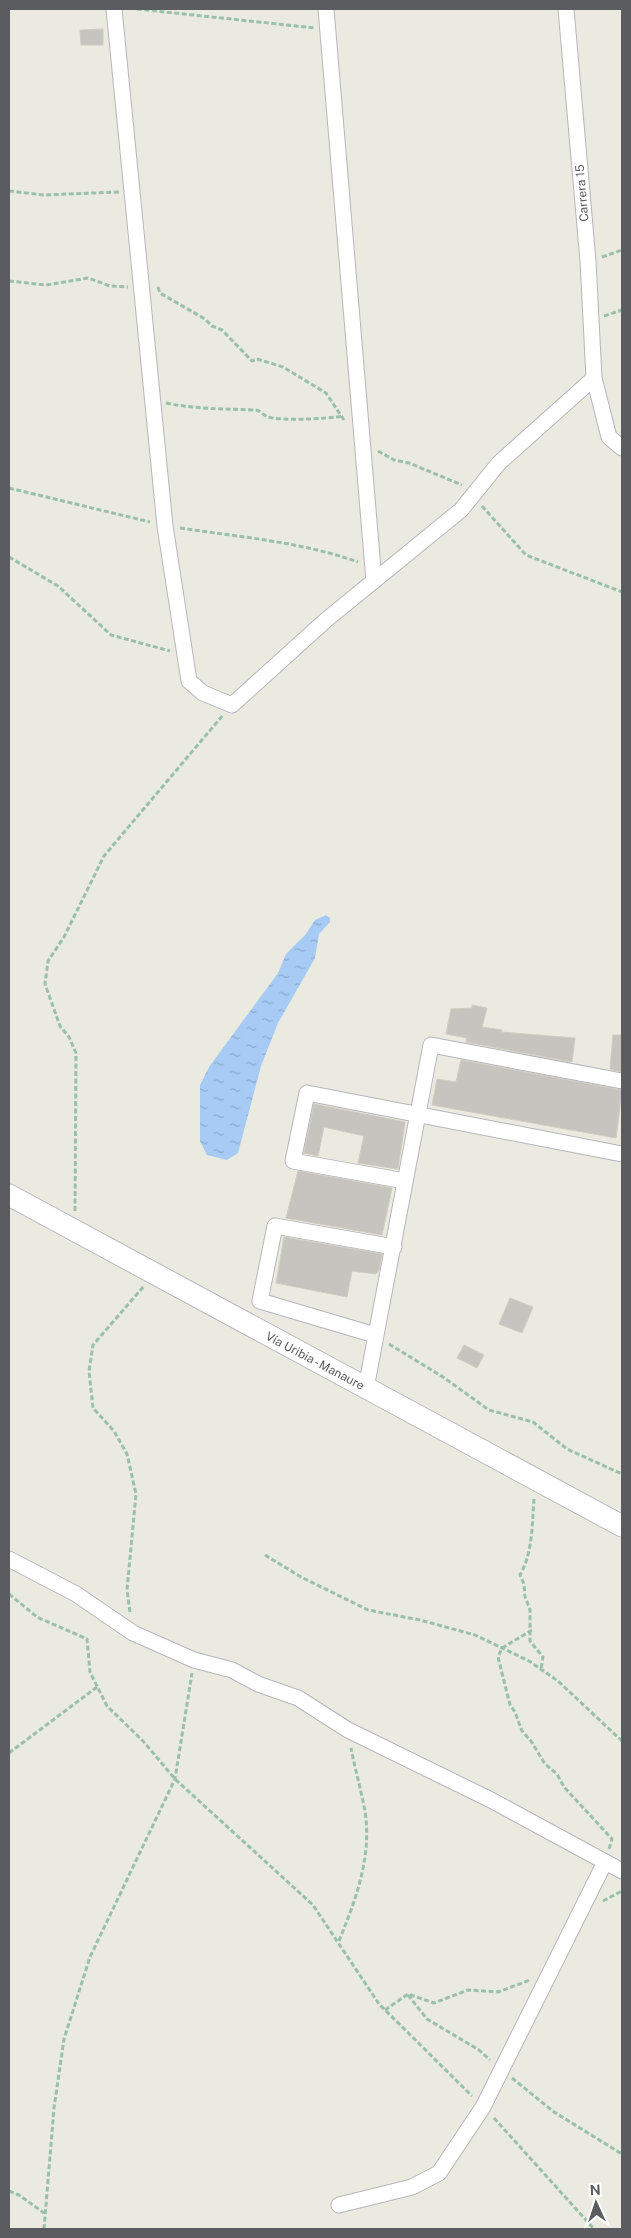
<svg xmlns="http://www.w3.org/2000/svg" width="631" height="2238" viewBox="0 0 631 2238" font-family="'Public Sans',sans-serif">
	<style>
		.water { fill: url(#water-ripples) }
		.building { fill: #c6c4be; stroke: #cfccc0 }
		.lines { fill: none; stroke-linecap: round; stroke-linejoin: round }
		.street-casing { stroke: #b4b6ba; stroke-width: 17 }
		.secondary-casing { stroke: #b5b7bc; stroke-width: 23 }
		.path { stroke: #9ac0a9; stroke-width: 3; stroke-dasharray: 5 2.5; stroke-linecap: butt }
		.street { stroke: #fff; stroke-width: 15 }
		.secondary { stroke: #fff; stroke-width: 21 }
		.labels { text-anchor: middle; dominant-baseline: central; stroke-width: 4; stroke-linejoin: round; paint-order: stroke }
		.street-label { font-size: 12px; fill: #5a5c60; stroke: #fff }
	</style>
	<defs>
		<pattern id="water-ripples" width="26" height="14" patternUnits="userSpaceOnUse" patternTransform="scale(1.25)"><rect width="26" height="14" fill="#a7cbf5"/><path d="M2 4q2-2 4 0t4 0M15 11q2-2 4 0t4 0" fill="none" stroke="#8ba8ca"/></pattern>
	</defs>
	<rect width="100%" height="100%" fill="#ebeae1"/>
	<polygon class="water" points="326,915 330,918 330,922 319,934 315,958 278,1023 261,1066 238,1153 227,1160 207,1155 200,1141 200,1085 209,1067 278,973 286,954 305,935 315,920"/>
	<g class="building">
		<polygon points="103,29 103,45 81,45 80,30"/>
		<polygon points="472,1005 487,1008 482,1027 502,1030 501,1032 575,1038 572,1062 466,1042 467,1038 446,1034 451,1009 472,1008"/>
		<polygon points="613,1035 622,1035 622,1072 610,1069"/>
		<polygon points="461,1060 622,1090 616,1138 432,1105 437,1079 456,1082"/>
		<polygon points="314,1104 405,1122 398,1169 358,1163 364,1136 324,1127 318,1156 304,1153"/>
		<polygon points="298,1171 392,1188 382,1235 286,1218"/>
		<polygon points="284,1237 382,1254 379,1270 376,1274 352,1271 347,1297 276,1283"/>
		<polygon points="510,1298 533,1307 522,1333 499,1324"/>
		<polygon points="464,1345 484,1355 477,1368 457,1358"/>
	</g>
	<g class="lines">
		<defs>
			<g id="street">
				<polyline points="114,9 165,526 189,681 203,693 232,705 326,620 461,510 499,463 594,378"/>
				<polyline points="326,9 374,581"/>
				<polyline points="566,9 588,261 594,378 609,437 622,448"/>
				<polyline points="405,1181 293,1161 307,1093 622,1154"/>
				<polyline points="375,1335 260,1301 275,1226 394,1247"/>
				<polyline points="366,1388 431,1045 622,1081"/>
				<polyline points="9,1559 76,1594 133,1633 194,1660 232,1670 258,1684 298,1698 348,1730 491,1800 622,1871"/>
				<polyline points="339,2205 412,2187 439,2173 483,2107 605,1862"/>
			</g>
			<polyline id="secondary" points="9,1195 622,1526"/>
		</defs>
		<use href="#street" class="street-casing"/>
		<use href="#secondary" class="secondary-casing"/>
		<g class="path">
			<polyline points="137,9 315,28"/>
			<polyline points="9,191 44,195 119,192"/>
			<polyline points="602,257 622,250"/>
			<polyline points="9,281 46,285 88,278 110,286 128,287"/>
			<polyline points="158,287 160,293 205,319 212,326 222,330 252,361 257,359 283,367 326,393 344,420"/>
			<polyline points="604,316 622,310"/>
			<path d="M 166,403 C 195,409 225,409 255,410 C 260,410 263,415 268,417 C 281,421 328,419 342,416"/>
			<polyline points="378,451 394,460 409,463 462,485"/>
			<polyline points="9,488 150,522"/>
			<polyline points="482,506 526,555 622,592"/>
			<path d="M 180,528 C 240,537 302,542 358,562"/>
			<polyline points="9,557 58,586 111,635 170,651"/>
			<polyline points="75,1211 76,1053 69,1037 60,1026 45,984 48,961 64,937 104,856 223,715"/>
			<polyline points="389,1344 443,1377 489,1410 533,1422 567,1449 622,1474"/>
			<path d="M 534,1499 C 532,1524 533,1552 520,1575 L 524,1584 L 525,1597 L 530,1609 L 530,1641 L 543,1657 L 541,1669"/>
			<polyline points="265,1555 301,1577 368,1610 420,1620 475,1635 529,1661 558,1681 622,1741"/>
			<polyline points="9,1594 37,1617 87,1639 90,1672 107,1706 143,1741 175,1779 313,1905 379,2004 472,2096"/>
			<polyline points="130,1612 127,1590 136,1494 127,1454 114,1431 93,1408 89,1371 93,1345 144,1286"/>
			<polyline points="532,1630 502,1648 498,1657 510,1705 515,1712 522,1731 531,1741 545,1764 557,1774 564,1787 612,1839 609,1849"/>
			<polyline points="9,1753 97,1687"/>
			<polyline points="603,1901 622,1891"/>
			<path d="M 339,1941 C 356,1899 372,1857 365,1811 C 361,1790 355,1769 351,1748"/>
			<polyline points="408,1995 427,2019 479,2050 490,2060"/>
			<polyline points="385,2010 408,1994 434,2003 468,1990 498,1992 530,1980"/>
			<polyline points="512,2078 554,2112 622,2154"/>
			<polyline points="494,2118 594,2229"/>
			<polyline points="9,2191 19,2195 44,2213"/>
			<polyline points="44,2229 54,2108 64,2039 90,1957 175,1779 192,1673"/>
		</g>
		<use href="#street" class="street"/>
		<use href="#secondary" class="secondary"/>
	</g>
	<g class="labels">
		<g class="street-label">
			<text transform="translate(582 193) rotate(-95)">Carrera 15</text>
			<text transform="translate(315 1361) rotate(28)">Vía Uribia - Manaure</text>
		</g>
	</g>
	<rect width="631" height="2238" fill="none" stroke="#5a5c60" stroke-width="20"/>
	<g transform="translate(596 2203) rotate(357)" stroke="#ffffff" stroke-width="4" paint-order="stroke">
	<path d="M0-4L9 19L0 12L-9 19Z" fill="#5a5c60"/>
	<text y="-8" font-size="14" font-weight="bold" text-anchor="middle" fill="#5a5c60">N</text>
	</g>
</svg>
